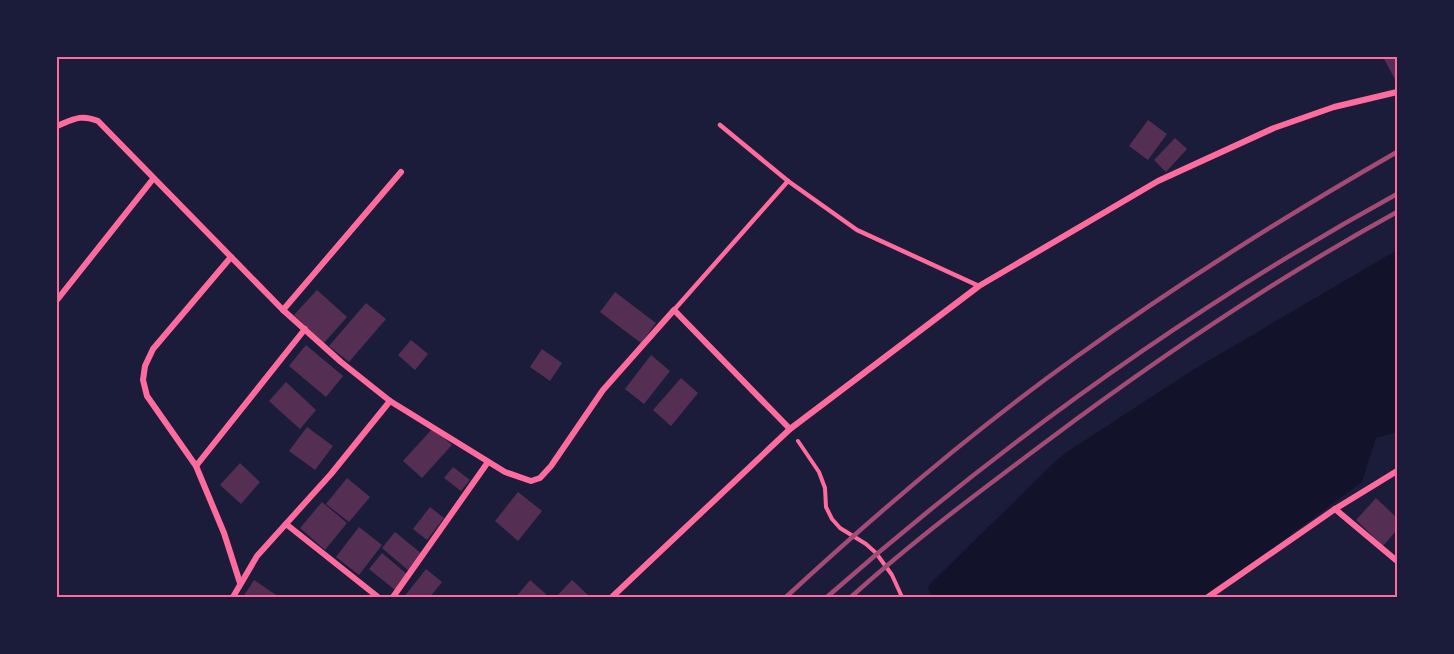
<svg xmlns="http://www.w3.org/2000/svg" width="1454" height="654" viewBox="0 0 1454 654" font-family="'Archivo Narrow',sans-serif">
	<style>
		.water { fill: #12122b }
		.building { fill: #542f53 }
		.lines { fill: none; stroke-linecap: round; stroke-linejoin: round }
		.path { stroke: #ff6b9d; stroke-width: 4 }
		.service { stroke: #ff6b9d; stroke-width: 4.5 }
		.minor { stroke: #ff6b9d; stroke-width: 6 }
		.rail { stroke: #a44b75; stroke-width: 4.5 }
		.neatline { fill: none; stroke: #ff6b9d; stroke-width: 2 }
	</style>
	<rect width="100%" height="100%" fill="#1b1b3a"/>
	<polygon class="water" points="1397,250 1397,432 1376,438 1362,482 1205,597 931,597 928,586 1061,456 1191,371"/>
	<g class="building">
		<polygon points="1383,57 1397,57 1397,83"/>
		<polygon points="1148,120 1167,134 1148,160 1129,146"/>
		<polygon points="1175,138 1187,149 1166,172 1154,160"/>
		<polygon points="317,290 347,317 324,343 294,315"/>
		<polygon points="615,292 656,323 641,343 600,312"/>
		<polygon points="366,303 386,319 349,362 329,346"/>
		<polygon points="411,340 428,354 415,370 398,355"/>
		<polygon points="306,345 343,376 326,397 289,366"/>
		<polygon points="542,349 562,363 550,381 530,367"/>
		<polygon points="651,355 670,371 644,404 625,389"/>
		<polygon points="681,378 698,393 671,426 653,410"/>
		<polygon points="286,382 316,410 300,429 269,401"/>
		<polygon points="307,427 333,446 315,470 289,451"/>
		<polygon points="433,428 452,445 422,478 403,461"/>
		<polygon points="240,463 260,482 241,504 220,485"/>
		<polygon points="453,467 470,480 461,491 444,478"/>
		<polygon points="347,478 370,497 349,522 326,504"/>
		<polygon points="518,492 542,511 518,541 495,521"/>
		<polygon points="1376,498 1397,518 1397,530 1383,546 1356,520"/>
		<polygon points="322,502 347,523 325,550 300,528"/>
		<polygon points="430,507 444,518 427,540 413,529"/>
		<polygon points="359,527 382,545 359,575 336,557"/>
		<polygon points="395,532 422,554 409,571 382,548"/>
		<polygon points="382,553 408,575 395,590 369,569"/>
		<polygon points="426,569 442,582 430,597 404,597"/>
		<polygon points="254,580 279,597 243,597"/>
		<polygon points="530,580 546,594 544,597 516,597"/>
		<polygon points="572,580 590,597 556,597"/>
	</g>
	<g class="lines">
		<polyline class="path" points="798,441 819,472 825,488 826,507 832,519 840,528 866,544 876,553 892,575 902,597"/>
		<g class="service">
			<polyline points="720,125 788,181 857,230 979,286"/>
			<polyline points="674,310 788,181"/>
		</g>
		<g class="minor">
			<path d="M 57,126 C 74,119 81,114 98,121 L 283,310 L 341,362 L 390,401 L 505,472 L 531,481 L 540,478 L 551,466 L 603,390 L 674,310 L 790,429"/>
			<polyline points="231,257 153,349 145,366 143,380 147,396 196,466 224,533 240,583"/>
			<polyline points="57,300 153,179"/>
			<polyline points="283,310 401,172"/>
			<polyline points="196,466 305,329"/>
			<polyline points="1335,509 1397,561"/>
			<polyline points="286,524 378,597"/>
			<polyline points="233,597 257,556 331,474 390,401"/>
			<polyline points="393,597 488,462"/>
			<polyline points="612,597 790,429 979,286 1158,181 1274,128 1334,107 1397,92"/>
			<polyline points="1208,597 1335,509 1397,471"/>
		</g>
		<g class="rail">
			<path d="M 786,597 C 878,512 974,430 1076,357 C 1179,283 1287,215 1397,152"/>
			<path d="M 827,597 C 1001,444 1193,306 1397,194"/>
			<path d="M 851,597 C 913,541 980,491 1047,441 C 1158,358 1275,279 1397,212"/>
		</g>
	</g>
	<rect width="1454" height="654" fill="none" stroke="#1b1b3a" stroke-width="117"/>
	<rect x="58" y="58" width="1338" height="538" class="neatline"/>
</svg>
